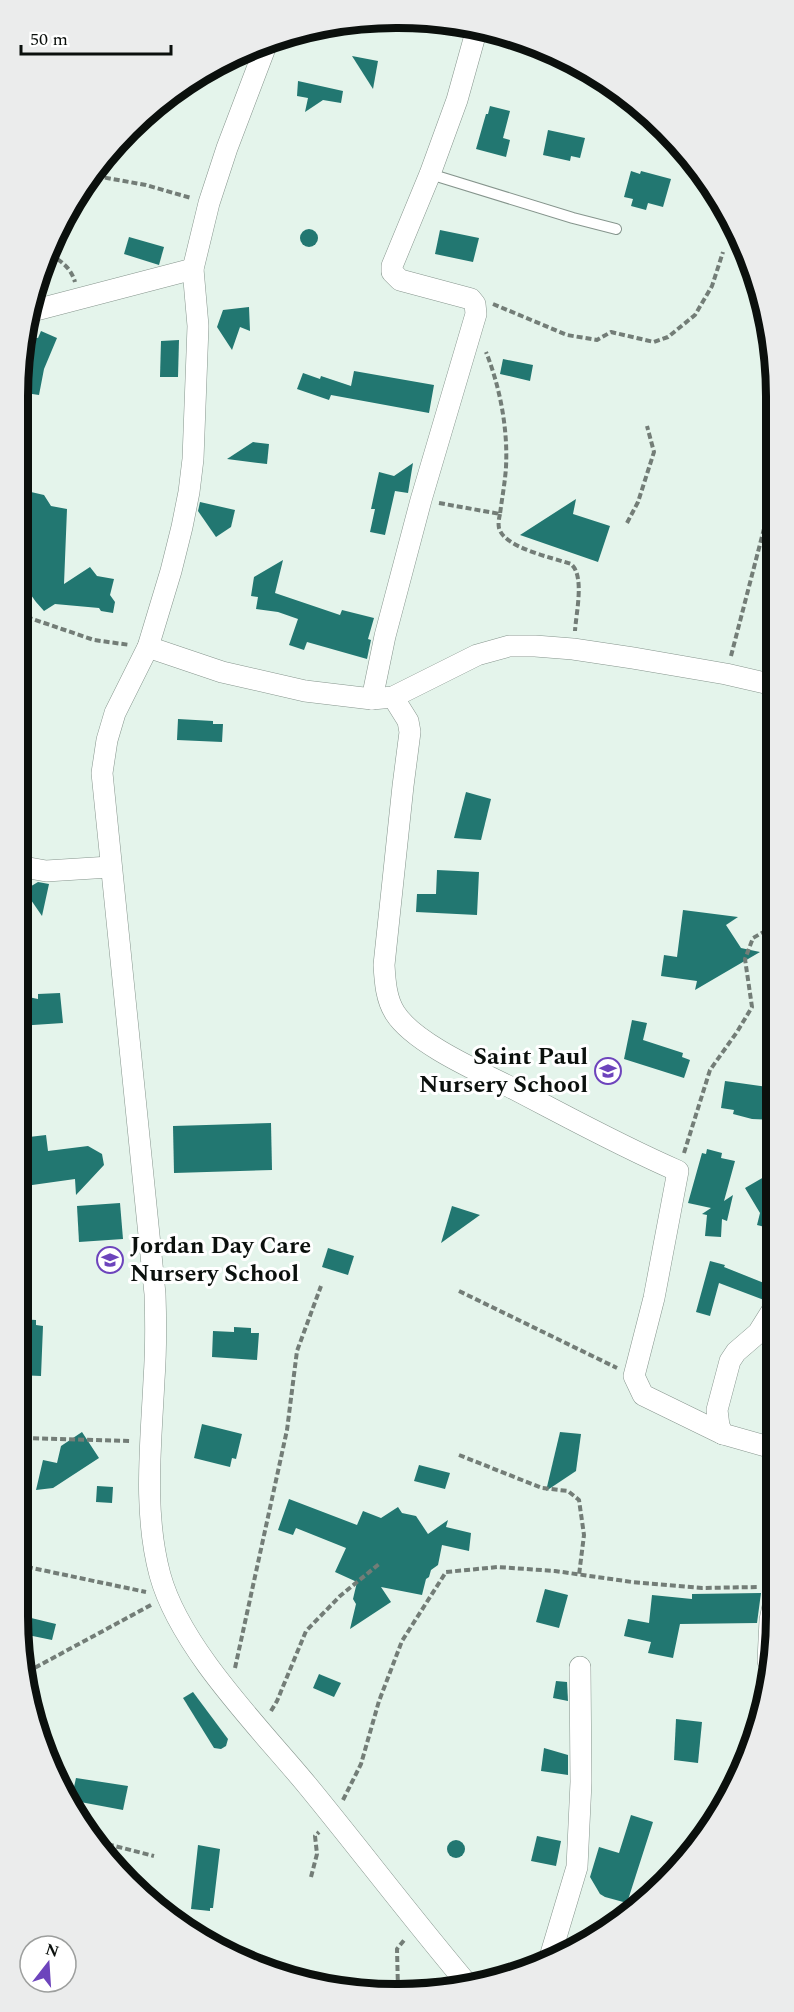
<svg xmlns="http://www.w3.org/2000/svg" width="794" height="2012" viewBox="0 0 794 2012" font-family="Spectral,serif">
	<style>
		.building { fill: #227771 }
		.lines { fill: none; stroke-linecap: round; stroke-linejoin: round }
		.lane-casing { stroke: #86958d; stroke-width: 12 }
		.street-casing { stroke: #86958d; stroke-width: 22 }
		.path { stroke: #737d77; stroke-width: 4; stroke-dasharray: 6 3; stroke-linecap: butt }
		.lane { stroke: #fff; stroke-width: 10 }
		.street { stroke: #fff; stroke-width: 21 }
		.labels { text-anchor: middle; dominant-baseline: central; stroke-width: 6; stroke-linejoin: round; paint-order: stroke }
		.poi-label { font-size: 24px; font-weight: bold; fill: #0b100d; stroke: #fff; text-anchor: end }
		.rim { fill: none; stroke: #0b100d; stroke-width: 8 }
	</style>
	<rect width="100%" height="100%" fill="#e4f4eb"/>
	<g class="building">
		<polygon points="352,56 378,61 373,89"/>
		<polygon points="298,81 343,91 341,103 323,100 305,112 308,98 297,96"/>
		<polygon points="490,106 510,111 503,138 510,140 506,157 476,149 486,114 488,114"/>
		<polygon points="548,130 585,138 580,158 571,156 570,161 543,155"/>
		<polygon points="631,171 640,174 641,171 671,179 663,207 648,203 646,210 631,206 633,199 624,197"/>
		<circle cx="309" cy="238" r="9"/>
		<polygon points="440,230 479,238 473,262 435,254"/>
		<polygon points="129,237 164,247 159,265 124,254"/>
		<polygon points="249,307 250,331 240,327 232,350 217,327 223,310"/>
		<polygon points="41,331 57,338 44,369 39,395 19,392 28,336 38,338"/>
		<polygon points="179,340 178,377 160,377 161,341"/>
		<polygon points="503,359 533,365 530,381 500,374"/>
		<polygon points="354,371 434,385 429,413 331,395 329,400 297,389 303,373 320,379 321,376 351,386"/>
		<polygon points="253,442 269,444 267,464 227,459"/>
		<polygon points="413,463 408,493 395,491 385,535 370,532 375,509 371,509 379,472 394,476"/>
		<polygon points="18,489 44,495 51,506 67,509 64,584 90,567 97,576 114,579 110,595 115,602 113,613 101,611 99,608 55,604 44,611 36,602 18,577"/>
		<polygon points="576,499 573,514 610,526 598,562 520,535"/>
		<polygon points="200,502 235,510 231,527 216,537 198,511"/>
		<polygon points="283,560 275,593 340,615 342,610 374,618 368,639 371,640 367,659 307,642 304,650 289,645 298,619 278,612 256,609 258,597 251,596 254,577"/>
		<polygon points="178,719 213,721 213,724 223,724 222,742 177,740"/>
		<polygon points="466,792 491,799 481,840 454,838"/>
		<polygon points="437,870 479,872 477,915 416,912 417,894 436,894"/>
		<polygon points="38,882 49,884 42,916 31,900 18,897 18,894"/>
		<polygon points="683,910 738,917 726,925 741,948 760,952 695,990 697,981 661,976 664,955 677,957"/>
		<polygon points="60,993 63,1023 18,1026 18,995 38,999 38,994"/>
		<polygon points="632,1020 647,1023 643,1040 683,1053 682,1057 690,1060 684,1078 624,1059"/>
		<polygon points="725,1081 775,1088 775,1120 752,1119 733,1114 734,1110 721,1108"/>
		<polygon points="271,1123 272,1170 174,1173 173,1126"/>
		<polygon points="46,1135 48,1151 88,1146 102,1154 104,1165 76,1195 75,1179 18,1187 18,1146 31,1144 29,1137"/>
		<polygon points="707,1149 722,1153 721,1158 735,1161 724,1201 733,1195 727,1221 722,1219 721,1237 705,1236 707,1215 702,1214 711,1208 688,1203 702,1153 706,1154"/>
		<polygon points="768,1175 775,1176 775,1238 769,1228 757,1225 760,1213 745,1188 764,1177 767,1181"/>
		<polygon points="120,1203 123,1239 79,1242 77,1206"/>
		<polygon points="452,1206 480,1215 441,1243"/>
		<polygon points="328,1248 354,1256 348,1275 322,1267"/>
		<polygon points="710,1261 725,1265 724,1267 769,1285 765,1298 764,1300 719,1283 710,1316 696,1312"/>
		<polygon points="18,1319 36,1320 36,1325 43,1326 41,1376 18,1375"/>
		<polygon points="234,1327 251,1328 251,1333 259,1333 257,1360 212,1357 213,1331 234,1332"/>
		<polygon points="202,1424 242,1434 236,1459 232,1458 230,1467 194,1458"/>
		<polygon points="82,1432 99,1458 53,1488 36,1490 43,1460 57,1463 61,1446"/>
		<polygon points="560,1432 581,1434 576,1471 546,1491"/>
		<polygon points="419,1465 450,1473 445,1489 414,1481"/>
		<polygon points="97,1486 113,1487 112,1503 96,1502"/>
		<polygon points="289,1499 357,1525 363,1511 381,1518 398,1507 402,1513 416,1516 428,1534 448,1520 446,1527 471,1533 469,1551 442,1545 438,1565 431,1570 429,1577 426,1579 422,1595 381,1587 391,1602 350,1629 356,1604 353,1599 357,1582 335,1572 346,1548 296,1528 293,1535 278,1530"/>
		<polygon points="545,1589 568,1595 559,1628 536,1622"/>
		<polygon points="761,1593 757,1623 680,1624 673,1658 648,1653 651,1642 624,1636 628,1619 649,1623 652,1595 692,1599 692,1594"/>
		<polygon points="27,1617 56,1624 52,1640 23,1634"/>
		<polygon points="319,1674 341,1683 334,1697 313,1688"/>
		<polygon points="556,1681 567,1682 568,1701 553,1698"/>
		<polygon points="193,1692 228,1739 226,1746 221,1749 214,1748 183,1698"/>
		<polygon points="676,1719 702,1722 698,1763 674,1760"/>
		<polygon points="544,1748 568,1755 568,1775 541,1771"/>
		<polygon points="76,1778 128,1786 123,1810 75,1801 72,1796"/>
		<polygon points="631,1815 653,1822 627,1903 605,1897 600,1894 590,1877 599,1847 619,1853"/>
		<polygon points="537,1836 561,1841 556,1866 531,1861"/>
		<circle cx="456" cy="1849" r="9"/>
		<polygon points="198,1845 220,1849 213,1908 210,1908 210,1911 191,1909"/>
	</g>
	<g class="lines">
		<defs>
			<polyline id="lane" points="430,174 573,218 616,229"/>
			<g id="street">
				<path d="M 265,48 L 227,148 L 209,203 L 193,269 L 198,326 L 193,459 L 189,492 L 182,527 L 171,571 L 148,647 L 115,713 L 107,740 L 102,773 L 155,1294 C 156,1323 156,1351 154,1380 C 151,1444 143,1512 160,1575 C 180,1648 259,1727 307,1785 C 362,1852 414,1921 470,1987"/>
				<polyline points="32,311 193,269"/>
				<polyline points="148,647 222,672 305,691 372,699 393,697 477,655 509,646 535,646 573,649 633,658 726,674 774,685"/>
				<path d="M 393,697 L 408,721 L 410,732 L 403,786 L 384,965 C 385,981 386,999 395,1013 C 414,1043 478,1071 510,1087 C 566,1116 620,1146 678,1171 L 654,1298 L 634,1376 L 643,1395 L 723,1434"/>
				<polyline points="372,699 385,636 421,500 476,314 475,304 471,299 400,280 392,272 392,266 430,174 457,100 476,32"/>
				<polyline points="18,866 46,871 110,867"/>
				<polyline points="775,1306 758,1333 736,1352 730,1361 717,1410 719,1426 723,1434 776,1449"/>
				<polyline points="768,1661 770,1620 776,1592"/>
				<polyline points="550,1957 577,1867 581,1782 580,1667"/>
			</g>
		</defs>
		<use href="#lane" class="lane-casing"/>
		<use href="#street" class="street-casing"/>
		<g class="path">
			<polyline points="96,176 146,185 191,198"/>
			<path d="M 50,254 C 62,262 71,268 75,282"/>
			<polyline points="493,304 567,335 597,340 611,332 654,342 668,337 695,315 712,286 723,252"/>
			<path d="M 439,503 L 500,514 C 502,498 505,483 506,467 C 508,429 500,387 486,352"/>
			<polyline points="18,512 31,510"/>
			<path d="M 500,514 C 499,518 498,524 499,528 C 504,548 554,558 571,564 C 585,576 576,613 575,631"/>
			<polyline points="627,523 638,502 654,452 647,426"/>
			<polyline points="18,614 94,640 130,645"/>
			<polyline points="731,656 773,494"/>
			<polyline points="684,1153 710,1070 737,1032 752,1007 745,959 753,938 774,926"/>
			<polyline points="459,1291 617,1368"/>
			<polyline points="18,1431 25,1438 131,1441"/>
			<polyline points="459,1455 542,1488 568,1491 579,1500 584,1535 579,1575"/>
			<polyline points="18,1565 146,1592"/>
			<polyline points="235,1668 287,1430 297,1351 321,1286"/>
			<polyline points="27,1672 151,1605"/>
			<polyline points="271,1711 277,1701 306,1631 340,1596 379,1564"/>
			<polyline points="343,1800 361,1764 379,1701 402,1641 446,1572 498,1567 555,1571 632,1582 702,1588 758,1587"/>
			<polyline points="99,1842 154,1856"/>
			<polyline points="311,1877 317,1854 315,1836 319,1832"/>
			<polyline points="398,1989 397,1949 405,1939"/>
		</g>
		<use href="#lane" class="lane"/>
		<use href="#street" class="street"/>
	</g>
	<defs>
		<symbol id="school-ring" viewBox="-11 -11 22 22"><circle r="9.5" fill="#fff" stroke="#6d44bc" stroke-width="1.5"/><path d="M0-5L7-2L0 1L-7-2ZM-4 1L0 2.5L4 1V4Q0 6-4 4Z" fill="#6d44bc"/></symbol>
	</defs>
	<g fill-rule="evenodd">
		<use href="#school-ring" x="593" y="1056" width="30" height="30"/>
		<use href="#school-ring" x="95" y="1245" width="30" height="30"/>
	</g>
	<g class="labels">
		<g class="poi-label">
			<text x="588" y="1057">Saint Paul<tspan x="588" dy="28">Nursery School</tspan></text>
			<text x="130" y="1246" text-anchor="start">Jordan Day Care<tspan x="130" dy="28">Nursery School</tspan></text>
		</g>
	</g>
	<path d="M0 0H794V2012H0ZM396 28H398A368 368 0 0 1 766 396V1616A368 368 0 0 1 398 1984H396A368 368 0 0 1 28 1616V396A368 368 0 0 1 396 28Z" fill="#ebecec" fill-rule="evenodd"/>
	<path class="rim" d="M396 28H398A368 368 0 0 1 766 396V1616A368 368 0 0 1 398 1984H396A368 368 0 0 1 28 1616V396A368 368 0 0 1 396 28Z"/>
	<g transform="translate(48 1964) rotate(17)"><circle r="28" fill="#ffffff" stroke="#9d9f9e" stroke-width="1.5"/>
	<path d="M0-4.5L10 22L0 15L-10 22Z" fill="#6d44bc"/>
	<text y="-9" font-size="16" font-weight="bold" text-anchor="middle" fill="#0b100d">N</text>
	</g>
	<path d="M21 45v9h150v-9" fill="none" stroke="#0b100d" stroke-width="3"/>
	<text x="30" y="45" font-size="18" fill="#0b100d" stroke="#ffffff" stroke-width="4.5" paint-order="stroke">50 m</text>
</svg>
